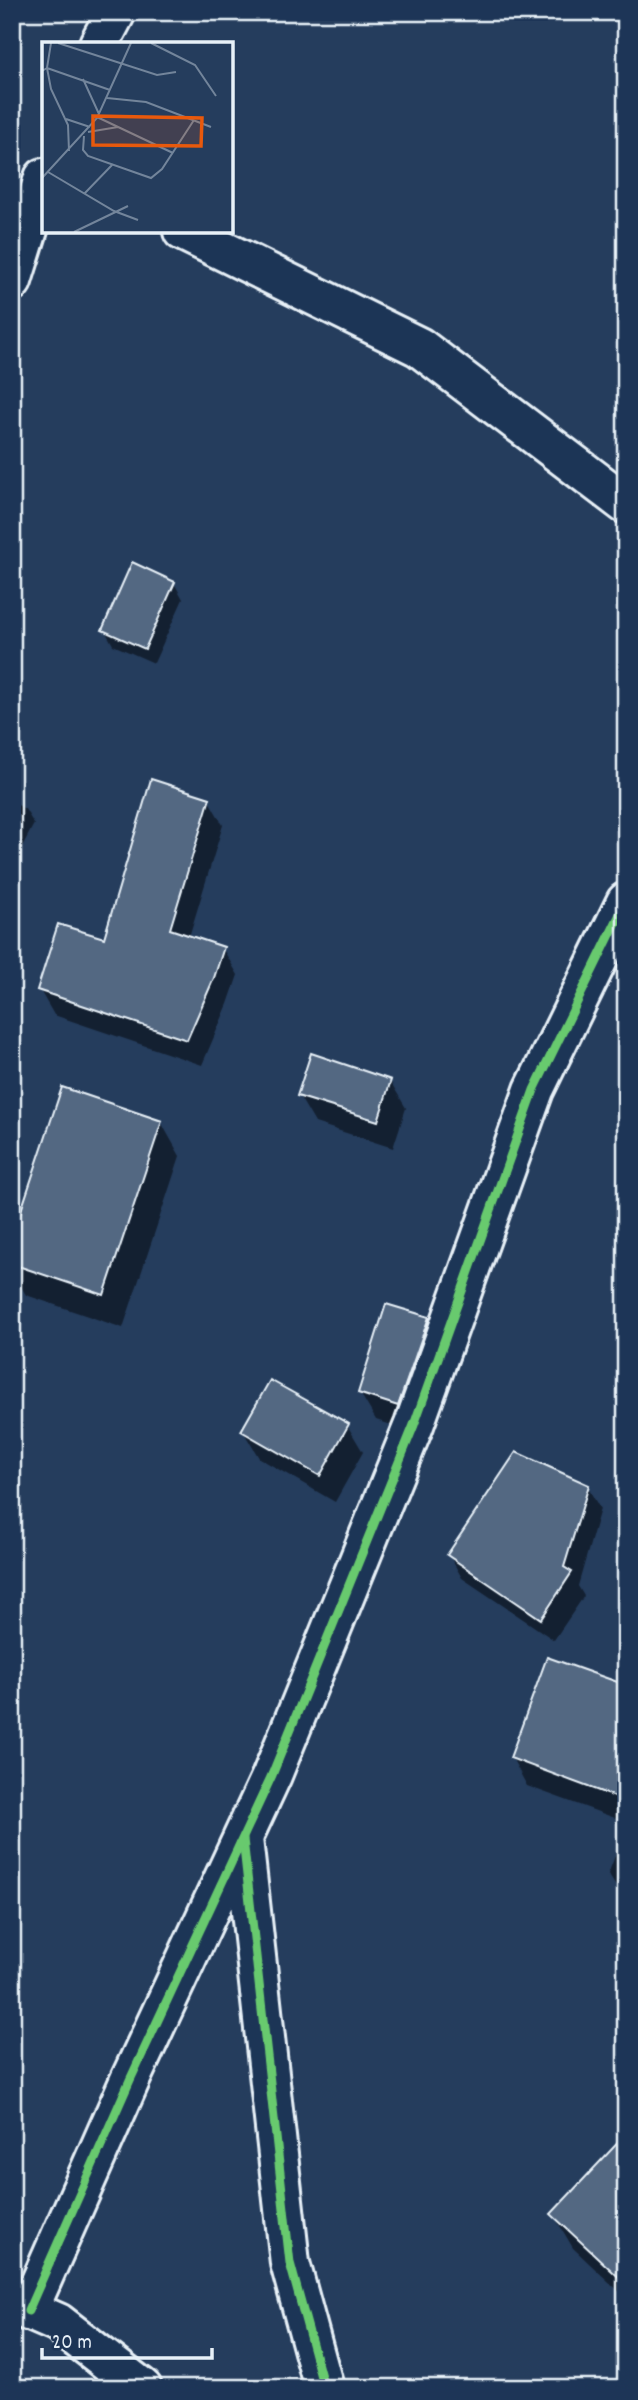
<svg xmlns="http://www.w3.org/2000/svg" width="638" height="2400" viewBox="0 0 638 2400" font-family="Dekko,sans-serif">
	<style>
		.shadow { fill: #0007 }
		.building { fill: #536782; stroke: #e8f1f8; stroke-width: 2 }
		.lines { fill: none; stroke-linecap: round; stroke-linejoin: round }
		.street-casing { stroke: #e8f1f8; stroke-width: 44 }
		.secondary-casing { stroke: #e8f1f8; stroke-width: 44 }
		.street { stroke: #1d3557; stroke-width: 38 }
		.secondary { stroke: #1d3557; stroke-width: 38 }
		.cycleway-casing { stroke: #1d3557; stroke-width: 13 }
		.cycleway { stroke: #67ca6e; stroke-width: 9 }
		.inset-road { fill: none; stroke: #73859b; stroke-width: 2 }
		.view { fill: #e8590c; fill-opacity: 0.15; stroke: #e8590c; stroke-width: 3.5 }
		.inset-edge { fill: none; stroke: #e8f1f8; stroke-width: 3.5 }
	</style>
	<rect width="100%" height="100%" fill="#253d5d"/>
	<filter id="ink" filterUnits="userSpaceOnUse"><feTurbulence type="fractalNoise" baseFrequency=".0143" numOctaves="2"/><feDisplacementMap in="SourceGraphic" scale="14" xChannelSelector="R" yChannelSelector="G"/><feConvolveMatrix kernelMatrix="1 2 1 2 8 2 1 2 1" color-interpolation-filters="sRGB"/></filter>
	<g filter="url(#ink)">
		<g class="shadow">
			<polygon points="174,583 183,599 154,663 113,645 104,629"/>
			<polygon points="208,799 223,825 189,937 223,949 238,975 228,1004 202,1065 54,1015 39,989 105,940"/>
			<polygon points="12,802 25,809 34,824 15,860 12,858"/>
			<polygon points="390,1081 406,1108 393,1148 315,1123 299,1096"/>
			<polygon points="161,1122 180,1156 123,1328 26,1295 12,1271 12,1243"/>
			<polygon points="428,1319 444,1346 413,1432 376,1420 360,1393"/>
			<polygon points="347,1425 363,1452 335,1502 259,1458 243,1431"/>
			<polygon points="587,1486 600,1509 578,1586 584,1596 554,1640 462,1578 449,1555"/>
			<polygon points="626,1687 626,1822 527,1786 512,1758"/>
			<polygon points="626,1828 626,1902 608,1874"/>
			<polygon points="626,2136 626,2298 573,2248 553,2214"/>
		</g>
		<g class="building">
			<polygon points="132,562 175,582 145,649 102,630"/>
			<polygon points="151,779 210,798 170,929 224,947 214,978 187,1040 37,990 58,924 104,938"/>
			<polygon points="311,1053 391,1080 378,1121 297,1096"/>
			<polygon points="62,1087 162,1121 104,1295 12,1264 12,1238"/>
			<polygon points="386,1304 429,1317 398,1406 358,1393"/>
			<polygon points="270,1380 349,1424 320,1476 241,1431"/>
			<polygon points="516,1452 589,1485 564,1567 572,1572 541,1619 447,1555"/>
			<polygon points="547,1657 626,1685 626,1801 510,1758"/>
			<polygon points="626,2134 626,2284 551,2214"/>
		</g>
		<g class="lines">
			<defs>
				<g id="street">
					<polyline points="99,44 116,12"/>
					<polyline points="183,231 419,347 626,504"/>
					<polyline points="12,281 44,178"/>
					<polyline points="243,1839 290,2263 324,2388"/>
					<polyline points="28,2311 130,2080 272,1775 414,1425 534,1090 626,902"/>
				</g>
				<polyline id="secondary" points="12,2303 58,2323 142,2388"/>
			</defs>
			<use href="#street" class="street-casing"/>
			<use href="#secondary" class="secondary-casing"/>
			<use href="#street" class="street"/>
			<use href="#secondary" class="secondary"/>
			<defs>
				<g id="cycleway">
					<polyline points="243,1839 290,2263 324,2388"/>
					<polyline points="28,2311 130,2080 272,1775 414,1425 534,1090 626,902"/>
				</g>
			</defs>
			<use href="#cycleway" class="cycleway-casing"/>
			<use href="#cycleway" class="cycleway"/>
		</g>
	</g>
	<g transform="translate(42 42)">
		<rect width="191" height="191" fill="#253d5d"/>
		<path class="inset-road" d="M 16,1 L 115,33 L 134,30M 109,1 L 153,23 L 174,54M 5,26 L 9,47 L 26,83 L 27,109M 5,26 L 68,48M 0,29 L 5,26 L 9,1M 41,37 L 57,72M 65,56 L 104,60 L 169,85M 55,75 L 131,111M 24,77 L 48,85M 46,90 L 76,85M 42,94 L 41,108 L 46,114 L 109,136 L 120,127 L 152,78M 6,130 L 72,169 L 96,178M 0,136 L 55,76 L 89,1M 42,152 L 71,122M 32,190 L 86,164"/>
		<path class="view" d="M 51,74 L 160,76 L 159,104 L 51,103 Z"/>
		<rect width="191" height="191" class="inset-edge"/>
	</g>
	<rect width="638" height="2400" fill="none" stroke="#1d3557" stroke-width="42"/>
	<rect x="21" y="21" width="596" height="2358" fill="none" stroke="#e8f1f8" stroke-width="2.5" filter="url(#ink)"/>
	<path d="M42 2348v10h170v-10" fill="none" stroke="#e8f1f8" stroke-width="3.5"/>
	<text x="52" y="2348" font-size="21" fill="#e8f1f8" stroke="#1d3557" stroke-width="5" paint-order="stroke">20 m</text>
</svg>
